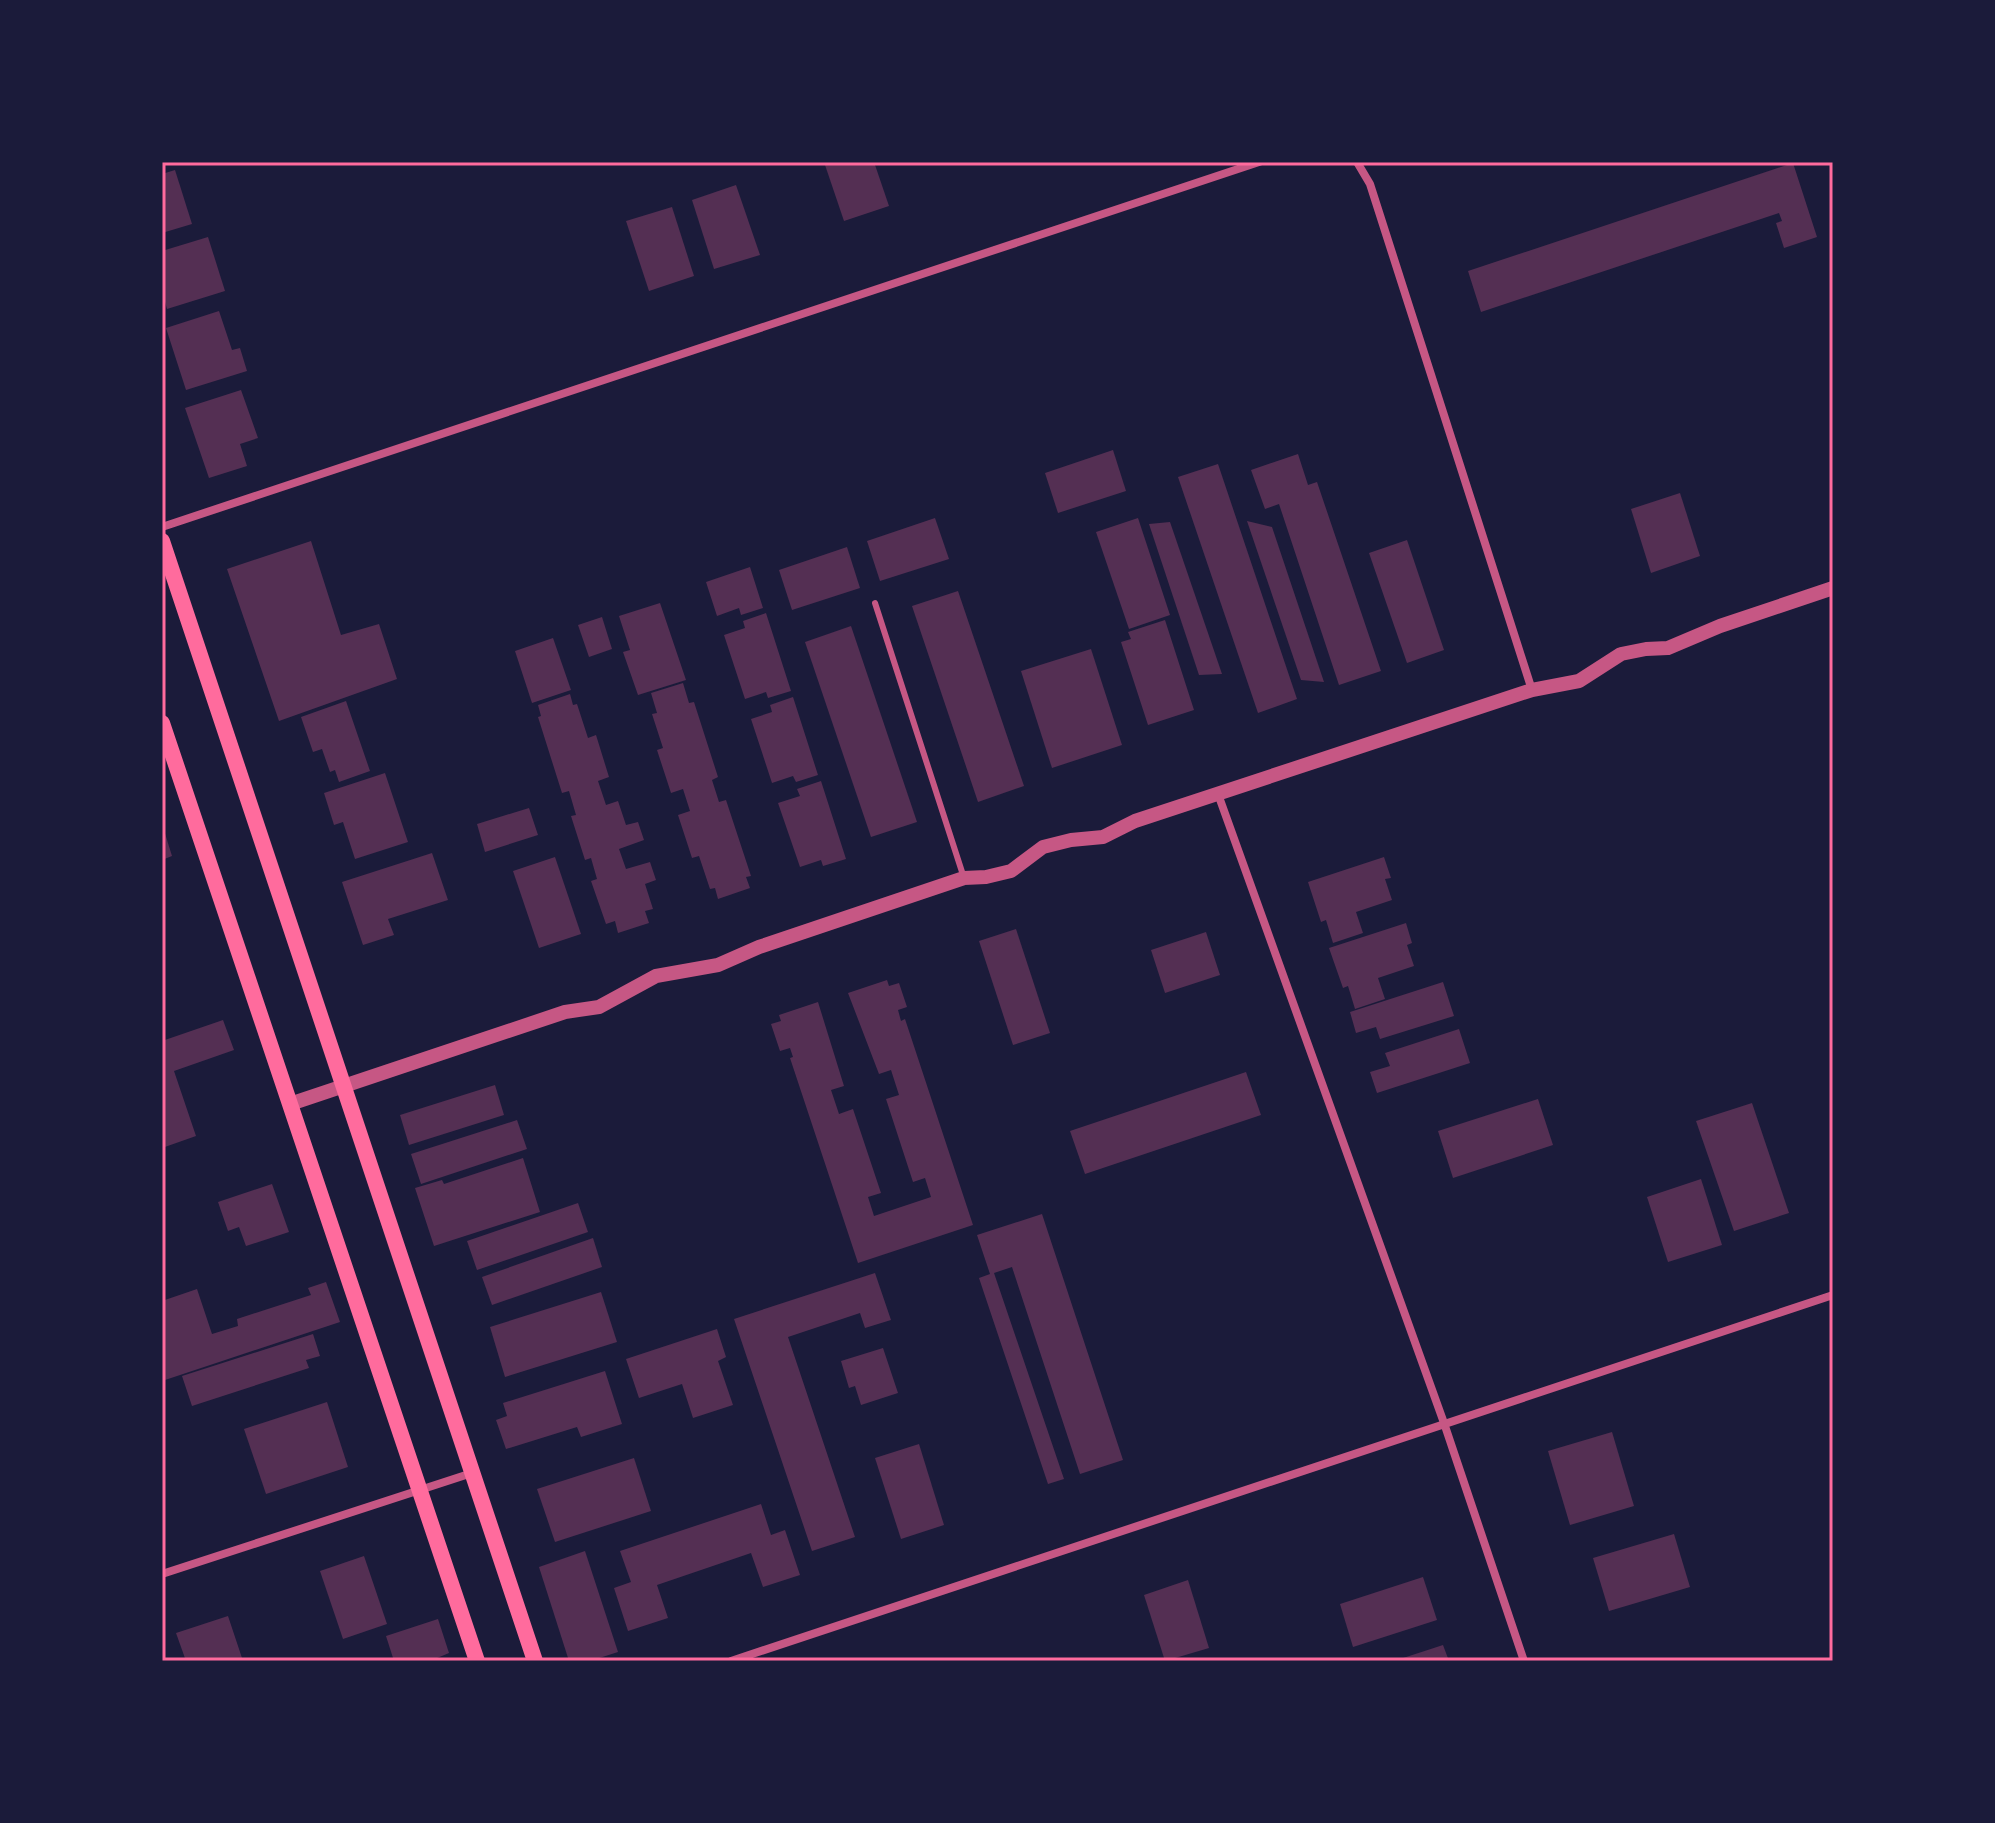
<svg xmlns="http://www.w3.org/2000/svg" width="1995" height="1823" viewBox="0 0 1995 1823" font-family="'Noto Sans',sans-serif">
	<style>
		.building { fill: #542f53 }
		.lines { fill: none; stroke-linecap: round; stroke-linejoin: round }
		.service { stroke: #c65784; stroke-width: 6 }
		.minor { stroke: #c65784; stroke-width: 8 }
		.tertiary { stroke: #c65784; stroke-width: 14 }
		.secondary { stroke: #ff6b9d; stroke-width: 16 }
		.neatline { fill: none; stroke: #ff6b9d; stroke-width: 3 }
	</style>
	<rect width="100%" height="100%" fill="#1b1b3a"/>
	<g class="building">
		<polygon points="824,162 874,162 889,206 844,221"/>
		<polygon points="1793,163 1817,237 1784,248 1776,223 1782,221 1779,213 1481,312 1468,271"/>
		<polygon points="175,170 192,224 162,233 162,174"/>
		<polygon points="736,185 760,255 714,269 692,200"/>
		<polygon points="672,207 694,276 649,291 626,221"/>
		<polygon points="208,237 225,291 167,309 162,291 162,251"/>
		<polygon points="219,311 232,350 240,348 247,371 186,390 166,328"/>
		<polygon points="241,390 258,438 240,444 247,466 209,478 185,408"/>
		<polygon points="1113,450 1126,491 1058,513 1045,473"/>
		<polygon points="1298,454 1308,485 1317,482 1381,671 1339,685 1279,504 1265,509 1251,470"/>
		<polygon points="1218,464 1297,699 1258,713 1178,477"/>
		<polygon points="1680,493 1700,556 1651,573 1631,509"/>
		<polygon points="935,518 949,559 880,581 867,541"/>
		<polygon points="1138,518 1170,615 1129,629 1096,532"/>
		<polygon points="1247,521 1272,527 1324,682 1301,680"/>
		<polygon points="1170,522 1222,674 1199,675 1149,524"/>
		<polygon points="1407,540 1444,650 1407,663 1369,553"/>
		<polygon points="311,541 341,635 379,624 397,679 279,721 227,569"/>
		<polygon points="847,547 860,588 792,610 779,570"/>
		<polygon points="750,567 763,608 741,615 739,608 717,616 706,582"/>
		<polygon points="958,591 1024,786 978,802 912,606"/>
		<polygon points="660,603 686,680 638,695 623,652 630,650 619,616"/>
		<polygon points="766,613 791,691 768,698 766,692 745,699 724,635 745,628 743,621"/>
		<polygon points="602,617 612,649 589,657 578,625"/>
		<polygon points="1165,620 1194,710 1148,725 1121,642 1131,639 1128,632"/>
		<polygon points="851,626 917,822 871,837 805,642"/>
		<polygon points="553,638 571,690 532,703 515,651"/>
		<polygon points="1091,649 1122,745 1052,768 1021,671"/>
		<polygon points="683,683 689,703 694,702 718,777 712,780 719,802 726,800 751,876 746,877 750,888 718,899 715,888 710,889 699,856 692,858 678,815 690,811 683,789 671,793 657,750 663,748 652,714 657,713 651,693"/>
		<polygon points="570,694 573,705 577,704 588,738 596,735 609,777 598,781 606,805 618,801 626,825 638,822 644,840 619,849 626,869 650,862 656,880 645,884 653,909 645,911 649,923 618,933 615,921 606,924 591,881 597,879 591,858 585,860 571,816 576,815 569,791 562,793 538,717 541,716 538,705"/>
		<polygon points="793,697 818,775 796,782 793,776 772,783 751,719 772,712 770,705"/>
		<polygon points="346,701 370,771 339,782 335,770 330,772 322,749 313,752 301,717"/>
		<polygon points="385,773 408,842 355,859 343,822 334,825 324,793"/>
		<polygon points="821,781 846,859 823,866 821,860 800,867 778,803 800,796 797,789"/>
		<polygon points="529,808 538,835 485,852 477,824"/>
		<polygon points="163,827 172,856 162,860 162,828"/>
		<polygon points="432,853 448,900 388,919 394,935 363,945 342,882"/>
		<polygon points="555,857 581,934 539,948 513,871"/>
		<polygon points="1384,857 1391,878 1385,879 1392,900 1356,912 1363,933 1333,943 1326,920 1321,922 1308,882"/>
		<polygon points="1406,923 1412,943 1407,945 1414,966 1378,978 1385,999 1355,1009 1348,986 1343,988 1329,948"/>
		<polygon points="1016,929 1050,1033 1013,1045 979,941"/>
		<polygon points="1206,932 1220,975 1165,993 1151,950"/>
		<polygon points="887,980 889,986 899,983 907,1007 898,1010 901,1021 905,1019 973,1225 858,1263 790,1058 793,1057 790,1048 780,1051 771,1024 781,1021 779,1015 818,1002 844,1086 831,1090 839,1114 853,1109 881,1193 868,1197 874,1216 931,1197 925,1178 913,1182 886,1099 899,1095 891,1070 879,1074 848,993"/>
		<polygon points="1443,982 1454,1016 1380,1039 1376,1027 1356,1033 1350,1012"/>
		<polygon points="223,1020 234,1050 174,1071 196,1136 162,1148 162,1041"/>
		<polygon points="1459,1029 1470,1063 1377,1093 1370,1072 1390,1066 1385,1053"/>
		<polygon points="1246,1072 1261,1115 1085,1174 1070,1131"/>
		<polygon points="495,1085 504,1115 409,1145 400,1115"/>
		<polygon points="1538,1099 1553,1145 1453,1178 1438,1131"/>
		<polygon points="1752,1103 1789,1213 1734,1231 1696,1121"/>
		<polygon points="517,1120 527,1149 421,1184 411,1154"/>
		<polygon points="523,1158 540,1212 434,1246 415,1188 442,1180 444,1184"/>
		<polygon points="1701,1179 1722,1245 1668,1262 1647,1197"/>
		<polygon points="272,1184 289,1232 246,1246 239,1227 228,1231 218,1202"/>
		<polygon points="578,1203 588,1232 477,1270 467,1241"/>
		<polygon points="1042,1214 1123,1460 1080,1474 1012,1267 994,1273 1064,1479 1048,1484 979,1278 990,1274 977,1235"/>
		<polygon points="593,1238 602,1267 492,1305 482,1277"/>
		<polygon points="875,1273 891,1320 865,1328 860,1313 788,1337 855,1537 812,1551 734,1319"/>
		<polygon points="326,1282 340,1322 162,1381 162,1301 197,1289 212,1334 238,1326 237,1319 311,1295 308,1288"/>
		<polygon points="601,1292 617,1342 505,1377 490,1327"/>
		<polygon points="717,1329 726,1357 718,1361 733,1405 693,1418 682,1384 639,1398 626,1359"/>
		<polygon points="313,1334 320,1356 306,1360 309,1368 192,1406 182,1376"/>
		<polygon points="883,1348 898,1393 861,1405 855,1386 849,1388 841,1361"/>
		<polygon points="605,1371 622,1424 581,1437 577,1427 506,1449 496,1420 507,1416 503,1403"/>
		<polygon points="327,1402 348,1467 266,1494 244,1429"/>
		<polygon points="1612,1432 1634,1506 1570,1525 1548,1451"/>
		<polygon points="919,1444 944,1525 901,1539 875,1458"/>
		<polygon points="634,1458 651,1511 555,1542 537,1489"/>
		<polygon points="761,1504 771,1535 785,1530 800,1575 763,1587 751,1553 657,1585 668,1618 628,1631 614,1588 631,1582 620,1551"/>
		<polygon points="1674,1534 1690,1587 1609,1611 1593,1558"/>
		<polygon points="585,1551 618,1652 590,1661 569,1661 539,1567"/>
		<polygon points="364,1556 387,1624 343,1639 320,1571"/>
		<polygon points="1423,1577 1437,1620 1353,1647 1340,1604"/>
		<polygon points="1188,1580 1209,1648 1165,1661 1144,1595"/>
		<polygon points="228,1616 243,1661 186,1661 176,1633"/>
		<polygon points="438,1619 449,1653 430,1661 394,1661 386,1636"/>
		<polygon points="1443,1645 1449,1661 1397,1661 1397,1660"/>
	</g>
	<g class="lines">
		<polyline class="service" points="875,603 964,878"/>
		<g class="minor">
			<polyline points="1357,162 1370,184 1532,690"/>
			<polyline points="162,527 1259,162"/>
			<polyline points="1218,794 1444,1423 1524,1661"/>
			<polyline points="162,1574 472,1473"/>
			<polyline points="731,1661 1833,1295"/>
		</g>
		<polyline class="tertiary" points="290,1104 565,1012 599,1007 656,976 718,965 759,947 964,878 986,877 1011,871 1043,847 1071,840 1103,837 1135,821 1532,690 1579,681 1621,654 1646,649 1668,648 1720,626 1833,588"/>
		<g class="secondary">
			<polyline points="162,541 535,1661"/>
			<polyline points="162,723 477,1661"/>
		</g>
	</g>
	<rect width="1995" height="1823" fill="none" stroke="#1b1b3a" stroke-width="328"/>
	<rect x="164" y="164" width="1667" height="1495" class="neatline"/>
</svg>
